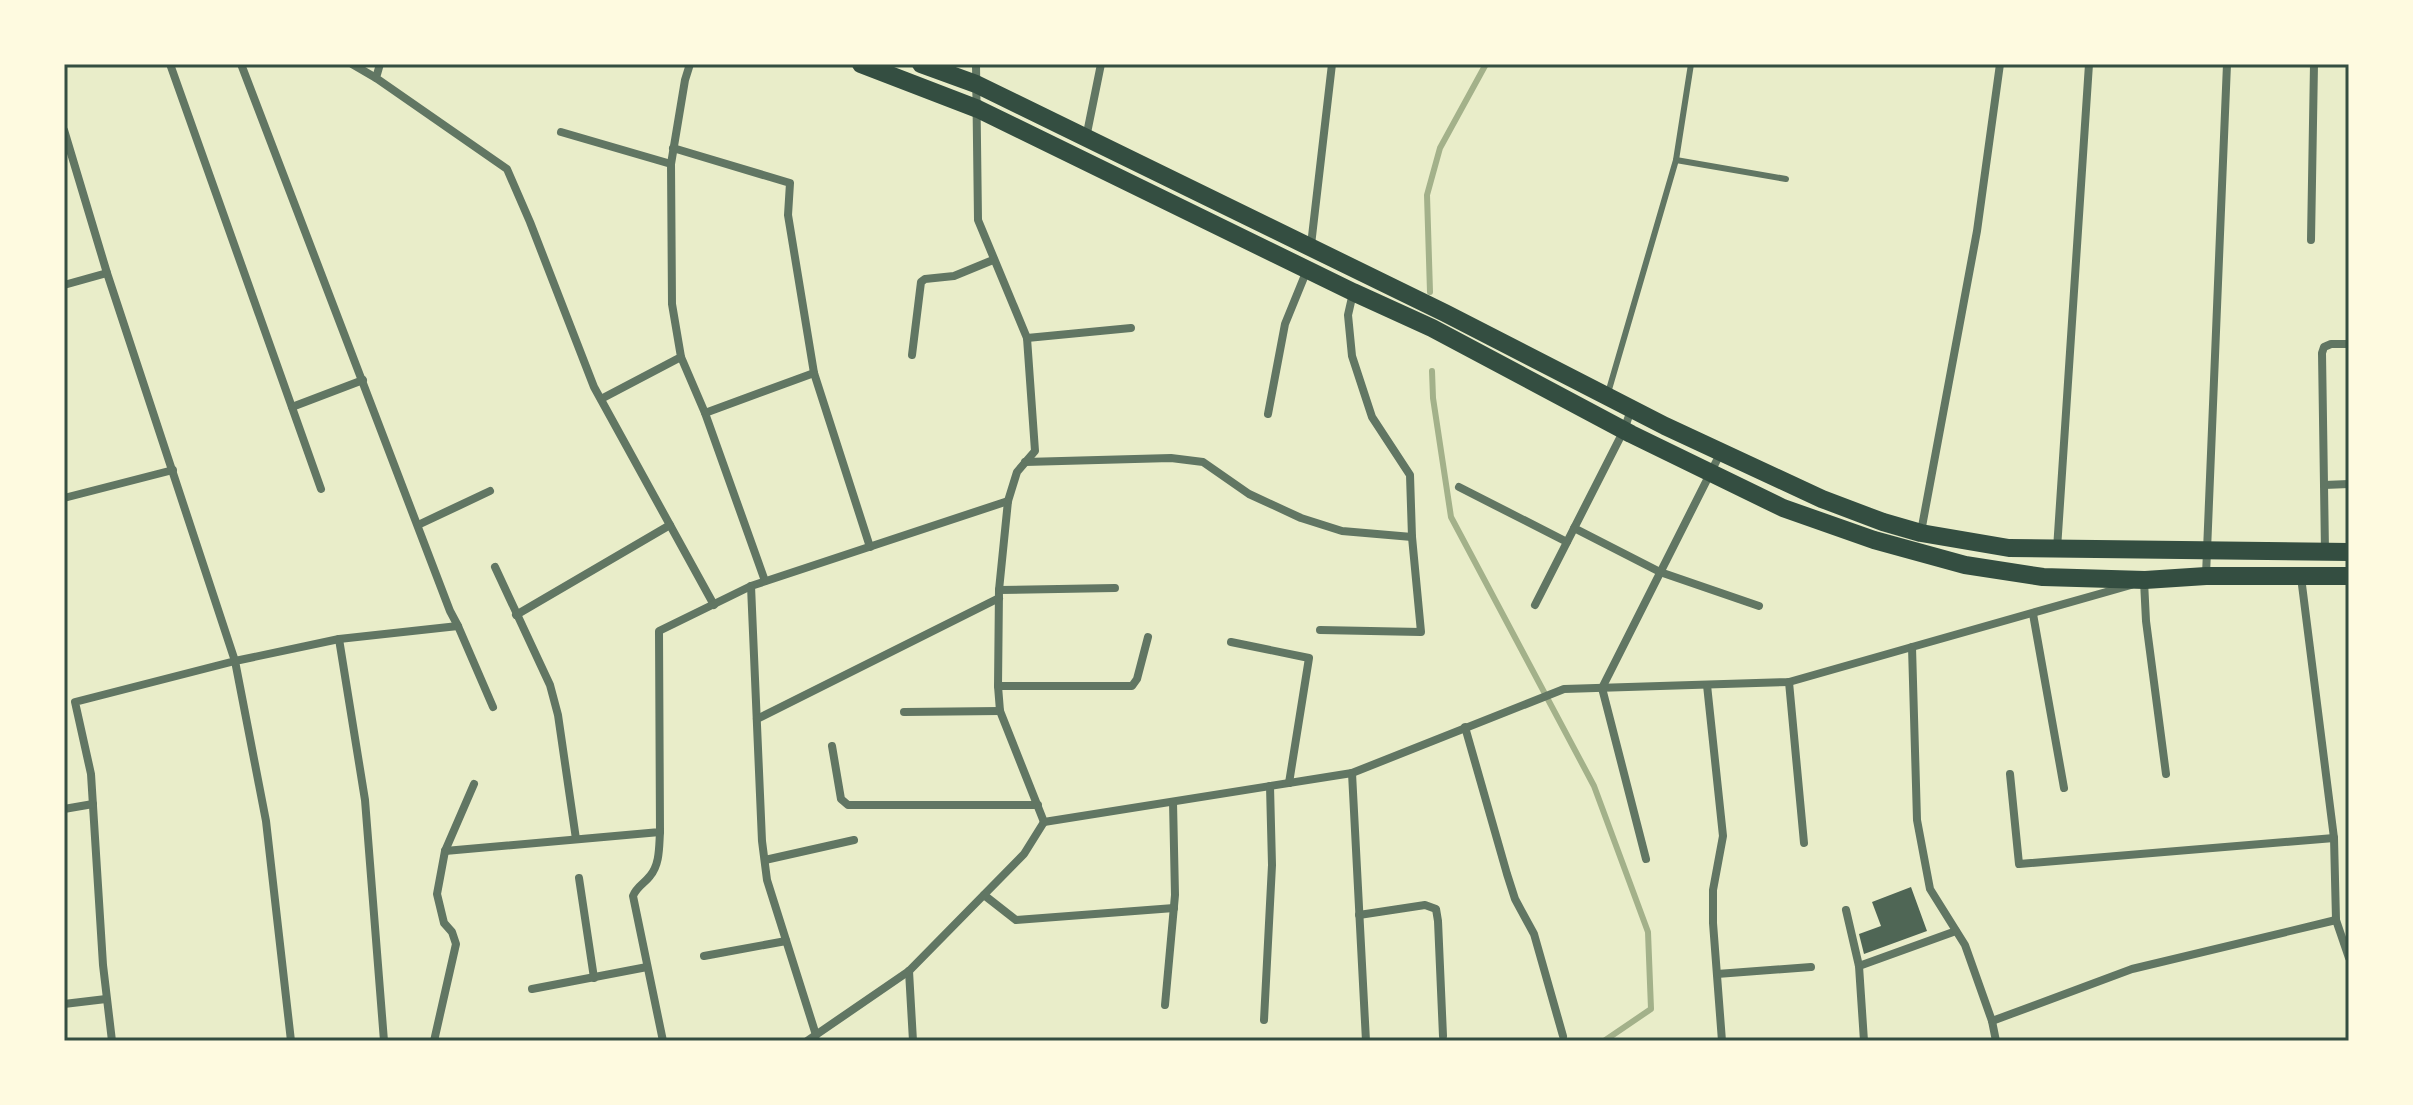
<svg xmlns="http://www.w3.org/2000/svg" width="2413" height="1105" viewBox="0 0 2413 1105" font-family="Rubik,sans-serif">
	<style>
		.lines { fill: none; stroke-linecap: round; stroke-linejoin: round }
		.stream { stroke: #a3b18a; stroke-width: 6 }
		.building { fill: #4f6655 }
		.service { stroke: #617663; stroke-width: 6 }
		.minor { stroke: #617663; stroke-width: 8 }
		.primary { stroke: #344e41; stroke-width: 18 }
		.neatline { fill: none; stroke: #344e41; stroke-width: 3 }
	</style>
	<rect width="100%" height="100%" fill="#e9edc9"/>
	<g class="lines">
		<g class="stream">
			<polyline points="1430,292 1427,195 1440,148 1486,64"/>
			<polyline points="1432,371 1433,398 1451,517 1594,786 1648,932 1651,1009 1604,1041"/>
		</g>
	</g>
	<polygon class="building" points="1911,887 1927,931 1864,954 1859,934 1881,926 1872,902"/>
	<g class="lines">
		<g class="service">
			<polyline points="1676,160 1786,179"/>
			<polyline points="1608,393 1676,160 1691,64"/>
		</g>
		<g class="minor">
			<polyline points="170,64 321,489"/>
			<polyline points="241,64 450,611 458,626 339,639 235,661 266,821 291,1041"/>
			<polyline points="352,64 376,78"/>
			<polyline points="380,64 376,78 507,169 530,222 594,387 714,605"/>
			<polyline points="976,64 978,220 1027,338 1035,451 1017,472 1008,501 999,590 998,686 1000,711 1044,822 1352,773 1564,689 1789,682 1912,647"/>
			<polyline points="64,130 107,273 235,661 75,702 91,774 103,965 112,1041"/>
			<polyline points="561,132 671,164"/>
			<polyline points="1086,138 1101,64"/>
			<polyline points="673,148 790,183 788,215 814,373 870,547"/>
			<polyline points="2311,240 2314,64"/>
			<polyline points="1311,245 1332,64"/>
			<polyline points="64,285 107,273"/>
			<polyline points="1027,338 1131,328"/>
			<polyline points="912,355 921,282 925,279 954,276 993,260"/>
			<polyline points="681,357 705,413 814,373"/>
			<polyline points="601,399 681,357 672,304 671,164 685,80 690,64"/>
			<polyline points="292,407 363,380"/>
			<polyline points="705,413 765,581"/>
			<polyline points="1268,414 1285,324 1307,270"/>
			<polyline points="1025,462 1171,458 1203,462 1249,494 1301,518 1342,531 1412,537"/>
			<polyline points="2324,485 2349,484"/>
			<polyline points="1459,487 1567,542"/>
			<polyline points="64,498 173,470"/>
			<polyline points="418,525 490,491"/>
			<polyline points="1574,528 1660,572 1759,606"/>
			<polyline points="1921,532 1977,231 2000,64"/>
			<polyline points="2057,549 2089,64"/>
			<polyline points="2325,551 2322,353 2324,347 2331,344 2349,344"/>
			<polyline points="495,567 550,685 558,715 576,839"/>
			<polyline points="2206,575 2227,64"/>
			<polyline points="2301,577 2334,838 2336,920 2349,958"/>
			<polyline points="2144,581 2146,621 2166,774"/>
			<polyline points="751,586 762,841 767,880 816,1035"/>
			<polyline points="999,590 1115,588"/>
			<polyline points="1535,605 1624,430 1631,410"/>
			<polyline points="2033,614 2064,788"/>
			<polyline points="516,615 670,525"/>
			<polyline points="458,626 493,707"/>
			<polyline points="1320,630 1421,632 1412,537 1410,475 1372,417 1352,356 1348,315 1353,293"/>
			<polyline points="339,639 365,800 384,1041"/>
			<polyline points="1231,642 1309,658 1289,783"/>
			<polyline points="1789,682 1804,843"/>
			<polyline points="1707,685 1723,836 1713,890 1713,923 1722,1041"/>
			<polyline points="998,686 1132,686 1137,679 1148,637"/>
			<polyline points="904,712 1000,711"/>
			<polyline points="757,719 999,598"/>
			<polyline points="1465,727 1507,874 1515,899 1534,934 1563,1036"/>
			<polyline points="832,746 841,799 848,805 1038,805"/>
			<polyline points="1352,773 1366,1041"/>
			<polyline points="2010,774 2019,864 2334,838"/>
			<polyline points="64,809 93,804"/>
			<path d="M 660,832 C 659,847 660,864 650,876 C 644,884 637,886 633,896 L 663,1041"/>
			<polyline points="445,851 660,832 659,631 751,586 1008,501"/>
			<polyline points="1646,859 1602,688 1721,452"/>
			<polyline points="765,860 854,840"/>
			<polyline points="579,878 594,978"/>
			<polyline points="984,895 1016,920 1174,908"/>
			<polyline points="1846,910 1859,966 1864,1041"/>
			<polyline points="1359,915 1425,905 1436,909 1438,921 1443,1036"/>
			<polyline points="704,956 786,941"/>
			<polyline points="1859,966 1956,931"/>
			<polyline points="909,971 913,1041"/>
			<polyline points="1717,974 1811,967"/>
			<polyline points="532,989 647,967"/>
			<polyline points="64,1004 106,999"/>
			<polyline points="1165,1005 1175,895 1173,802"/>
			<polyline points="1264,1020 1272,865 1270,786"/>
			<polyline points="1992,1021 2132,969 2336,920"/>
			<polyline points="434,1041 456,944 452,932 444,923 437,894 445,851 474,784"/>
			<polyline points="807,1041 909,971 1024,854 1044,822"/>
			<polyline points="1996,1041 1992,1021 1965,945 1930,889 1917,820 1912,647 2131,585"/>
		</g>
		<g class="primary">
			<polyline points="861,64 978,109 1353,292 1432,328 1631,434 1783,508 1874,540 1965,565 2043,577 2145,580 2206,576 2349,576"/>
			<polyline points="921,64 976,84 1445,313 1665,426 1822,499 1883,522 1921,533 2009,548 2349,552"/>
		</g>
	</g>
	<rect width="2413" height="1105" fill="none" stroke="#fefae0" stroke-width="132"/>
	<rect x="66" y="66" width="2281" height="973" class="neatline"/>
</svg>
